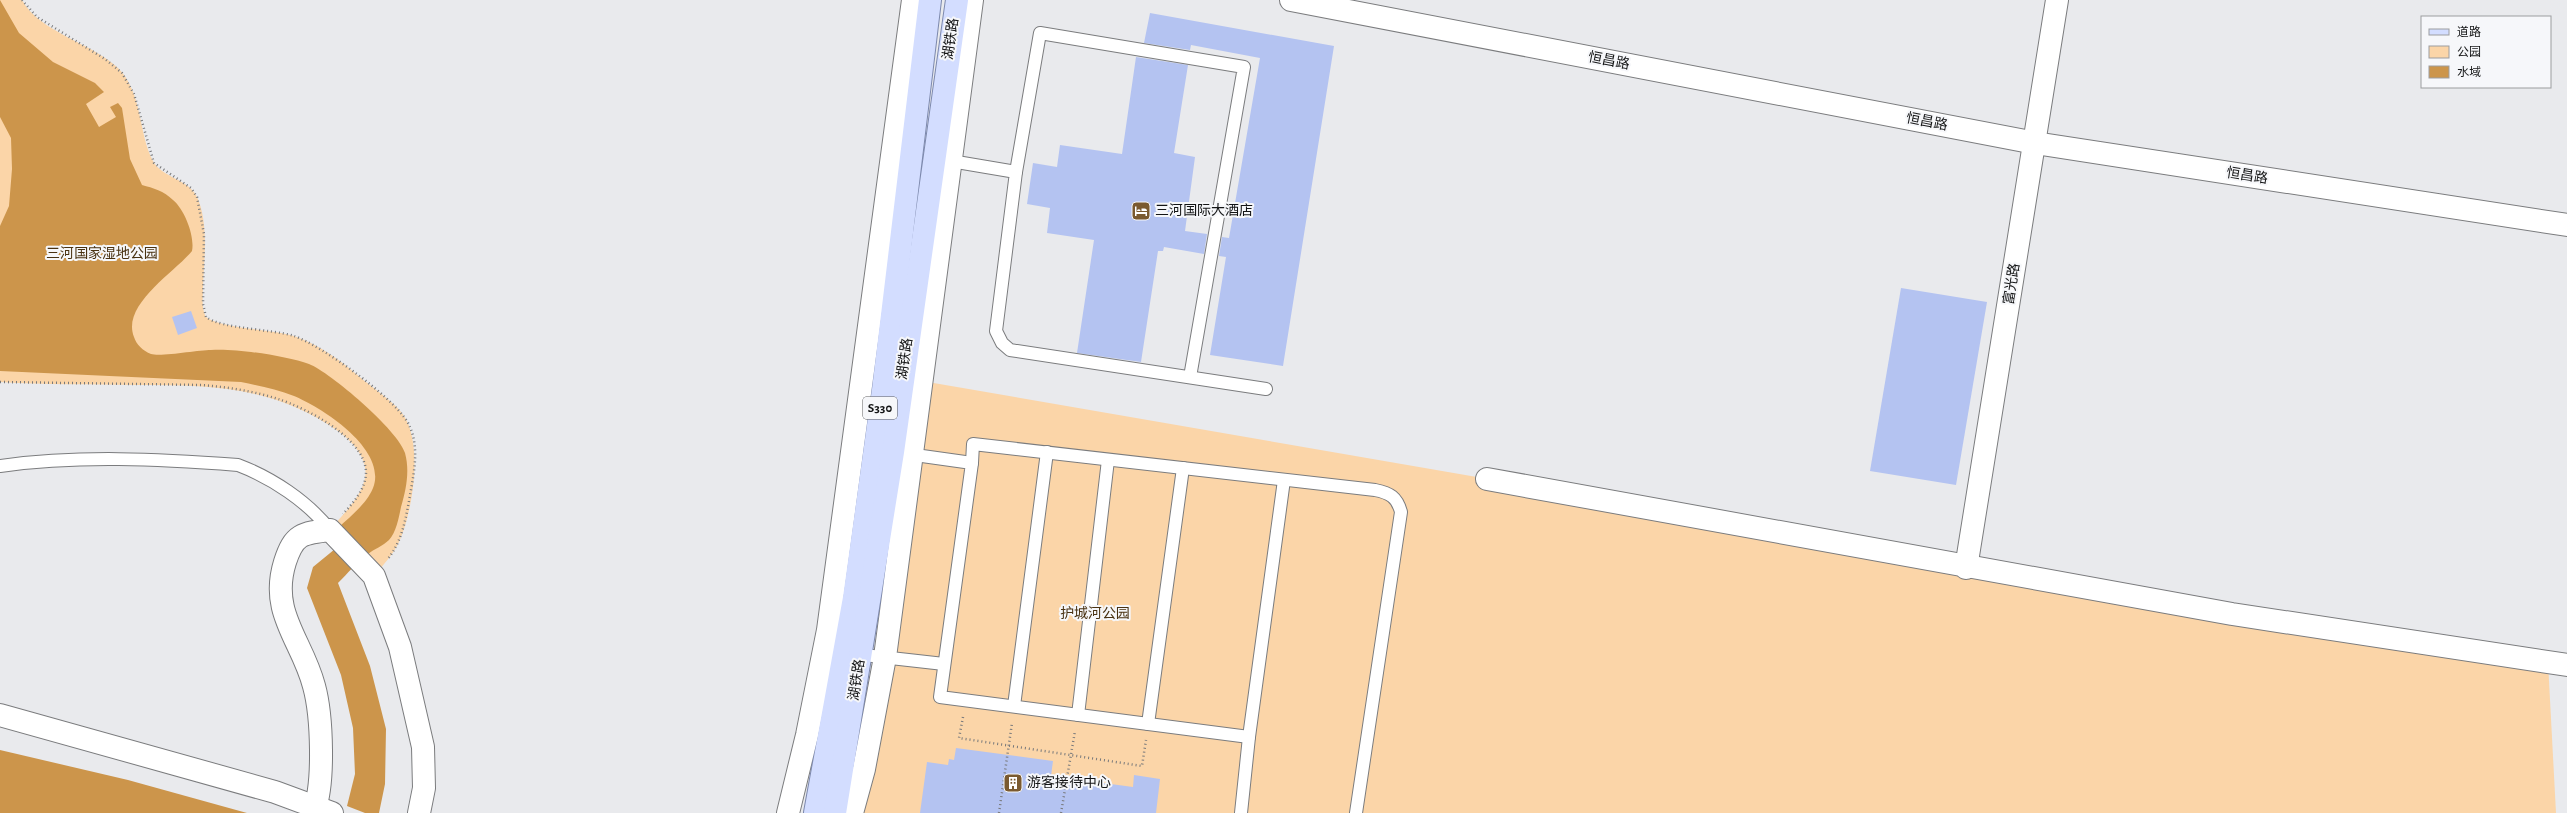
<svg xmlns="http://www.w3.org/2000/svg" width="2567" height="813" viewBox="0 0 2567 813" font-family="'Alegreya Sans','Noto Sans SC',sans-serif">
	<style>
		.green { fill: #fbd5a8 }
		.water { fill: #cc954b }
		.building { fill: #b4c3f1 }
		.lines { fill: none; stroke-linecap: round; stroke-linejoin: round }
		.lane-casing { stroke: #7b7c7e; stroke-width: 14 }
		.street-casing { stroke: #7b7c7e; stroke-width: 24 }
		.secondary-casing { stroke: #7b7c7e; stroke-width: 24 }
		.primary-casing { stroke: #7d89ad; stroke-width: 24 }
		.path { stroke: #78797b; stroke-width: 2.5; stroke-dasharray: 1 3; stroke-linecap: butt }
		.lane { stroke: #fff; stroke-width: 12 }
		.street { stroke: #fff; stroke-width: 22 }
		.secondary { stroke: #fff; stroke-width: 22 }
		.primary { stroke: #d3ddff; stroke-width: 22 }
		.labels { text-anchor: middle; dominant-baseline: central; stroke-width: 4; stroke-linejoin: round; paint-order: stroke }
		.shield { fill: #f6f7fa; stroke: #58595a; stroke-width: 1 }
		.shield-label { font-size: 13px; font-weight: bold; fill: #141516 }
		.street-label { font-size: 14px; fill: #141516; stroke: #f6f7fa }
		.poi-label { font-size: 14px; fill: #141516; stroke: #f6f7fa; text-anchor: start }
		.park-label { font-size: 14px; fill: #493212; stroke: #f6f7fa }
	</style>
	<rect width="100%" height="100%" fill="#e9eaed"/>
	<g class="green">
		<path d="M 0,0 L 22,0 C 39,32 92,43 118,68 C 143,93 138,133 153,161 C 162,178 189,179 197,197 C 209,223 204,259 203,287 C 203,297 201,308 206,317 C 222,329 272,329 294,336 C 320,345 341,361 361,378 C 373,388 396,403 404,416 C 423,445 413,511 399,542 C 393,555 383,565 374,576 L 330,530 C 342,515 361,498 365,478 C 369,459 352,441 338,431 C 273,386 212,385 136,385 C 91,384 45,385 0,382 Z"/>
		<polygon points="922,381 2548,662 2556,813 852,813"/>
	</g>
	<g class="water">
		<path d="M 0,0 L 19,33 L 53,62 L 95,83 L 104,92 L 86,104 L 99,127 L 116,117 L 110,107 L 118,103 L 122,108 L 130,159 L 142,185 C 153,188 164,191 173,200 C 185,210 195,237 192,251 C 175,272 121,305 134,337 C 136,344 143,351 151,354 C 161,357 198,350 211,350 C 235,348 286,356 309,364 C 330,372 399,431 405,453 C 410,471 406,490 401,507 C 399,517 396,533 389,540 C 383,546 374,549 368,554 C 357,562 348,573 338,583 L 370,666 L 386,729 L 385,784 L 379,813 L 365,813 L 347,806 L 355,774 L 353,728 L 341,675 L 307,588 L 313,567 L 346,540 L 339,527 C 351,516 367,503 373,488 C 388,450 323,408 294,396 C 277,389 259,386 241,382 L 0,371 L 0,226 L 9,206 L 12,169 L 11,138 L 0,117 Z"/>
		<polygon points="0,750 128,780 247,813 0,813"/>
	</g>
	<g class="building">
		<polygon points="1150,13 1334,46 1283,366 1210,355 1226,257 1219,256 1222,237 1229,238 1260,58 1191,45 1190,50 1144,43"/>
		<polygon points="1136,57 1188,65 1174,153 1195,157 1185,231 1207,234 1204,254 1164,247 1163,251 1158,251 1141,362 1077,353 1094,240 1047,233 1050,208 1027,204 1033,163 1057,167 1060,145 1122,154"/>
		<polygon points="1901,288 1987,302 1956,485 1870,471"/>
		<polygon points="191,311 197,328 178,335 172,317"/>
		<polygon points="956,748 1053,761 1051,776 1133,787 1134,775 1160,779 1156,813 920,813 927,762 948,765 949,759 954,760"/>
	</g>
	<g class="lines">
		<defs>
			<g id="lane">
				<polyline points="945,160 1016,172 996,331 1002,343 1010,350 1266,389"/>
				<polyline points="1016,172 1040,33 1244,67 1190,377"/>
				<polyline points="908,454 972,463 940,697 1249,737 1284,480"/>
				<path d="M 972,463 L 973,444 L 1375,490 C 1390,493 1397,497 1401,512 L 1356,813"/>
				<path d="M 0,466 C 78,455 159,459 238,465 C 272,478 307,501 330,530"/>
				<polyline points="855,654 944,664"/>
				<polyline points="1014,706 1047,452"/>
				<polyline points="1078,715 1108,460"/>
				<polyline points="1148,724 1183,468"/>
				<polyline points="1241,813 1249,737"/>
			</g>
			<g id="street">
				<polyline points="1487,479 2232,614 2567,665"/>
				<polyline points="0,715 275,792 332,813"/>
				<path d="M 313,813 C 325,786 322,715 314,686 C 302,640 269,613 285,562 C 294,534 302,533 330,530 L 374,576 L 400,647 L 423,747 L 424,788 L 419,813"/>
				<polyline points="788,813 807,735 828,630 913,0"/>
				<polyline points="852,813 864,769 885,657 972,0"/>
			</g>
			<g id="secondary">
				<polyline points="1291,0 2035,143 2567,225"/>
				<polyline points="1966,568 2057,0"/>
			</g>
			<g id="primary">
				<polyline points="815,813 854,598 883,390 930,0"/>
				<polyline points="835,813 893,452 957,0"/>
			</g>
		</defs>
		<use href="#lane" class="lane-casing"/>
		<use href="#street" class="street-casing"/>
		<use href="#secondary" class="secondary-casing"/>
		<use href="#primary" class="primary-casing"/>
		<g class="path">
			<path d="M 22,0 L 37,17 L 105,59 L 122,73 L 134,94 L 154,163 L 191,188 L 197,197 L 204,234 L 203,304 L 206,317 C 222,329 272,329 294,336 C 321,345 400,401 410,427 C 420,450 413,477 409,501 C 405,523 401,543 387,560"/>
			<path d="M 0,382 L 201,385 C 227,387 253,391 278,399 C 306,408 365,438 366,472 C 366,489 353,503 343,514"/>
			<polyline points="963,717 959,738 1142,766 1146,740"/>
			<polyline points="999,813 1012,723"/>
			<polyline points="1061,813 1075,731"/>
		</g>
		<use href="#lane" class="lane"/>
		<use href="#street" class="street"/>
		<use href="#secondary" class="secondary"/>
		<use href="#primary" class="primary"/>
	</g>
	<defs>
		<symbol id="hotel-square" viewBox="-11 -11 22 22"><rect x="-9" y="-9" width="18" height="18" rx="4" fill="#7a5a30" stroke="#f6f7fa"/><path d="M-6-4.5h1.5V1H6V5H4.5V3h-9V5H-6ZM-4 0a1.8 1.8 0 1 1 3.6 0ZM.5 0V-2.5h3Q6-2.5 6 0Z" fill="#fff"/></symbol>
		<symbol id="building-square" viewBox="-11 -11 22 22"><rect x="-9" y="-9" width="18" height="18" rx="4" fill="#7a5a30" stroke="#f6f7fa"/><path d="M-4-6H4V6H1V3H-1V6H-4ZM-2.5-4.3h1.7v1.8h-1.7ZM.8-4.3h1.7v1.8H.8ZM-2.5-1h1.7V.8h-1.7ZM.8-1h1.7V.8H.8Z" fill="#fff"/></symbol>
	</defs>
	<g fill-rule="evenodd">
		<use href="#hotel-square" x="1130" y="200" width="22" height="22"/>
		<use href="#building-square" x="1002" y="772" width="22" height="22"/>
	</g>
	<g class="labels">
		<rect class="shield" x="863" y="397" width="34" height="22" rx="3"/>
		<g class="shield-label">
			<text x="880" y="408">S330</text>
		</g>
		<g class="street-label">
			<text transform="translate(951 39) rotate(-82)">湖铁路</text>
			<text transform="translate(1609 61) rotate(11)">恒昌路</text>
			<text transform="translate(1927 122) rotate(11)">恒昌路</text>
			<text transform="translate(2247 176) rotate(9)">恒昌路</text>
			<text transform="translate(2012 284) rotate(-81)">富光路</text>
			<text transform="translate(905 359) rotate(-82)">湖铁路</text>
			<text transform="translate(857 680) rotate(-81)">湖铁路</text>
		</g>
		<g class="poi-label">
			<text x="1155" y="211">三河国际大酒店</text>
			<text x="1027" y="783">游客接待中心</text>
		</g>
		<g class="park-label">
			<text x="102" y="254">三河国家湿地公园</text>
			<text x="1095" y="614">护城河公园</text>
		</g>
	</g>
	<rect x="2421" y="16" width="130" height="72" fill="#f6f7fa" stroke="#9c9d9f"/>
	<rect x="2429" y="29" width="20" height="6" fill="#d3ddff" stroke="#9c9d9f"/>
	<text x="2457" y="36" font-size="12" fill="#141516">道路</text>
	<rect x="2429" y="46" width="20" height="12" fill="#fbd5a8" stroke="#9c9d9f"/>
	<text x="2457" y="56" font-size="12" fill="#141516">公园</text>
	<rect x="2429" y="66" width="20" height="12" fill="#cc954b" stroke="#9c9d9f"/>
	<text x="2457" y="76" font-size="12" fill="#141516">水域</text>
</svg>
